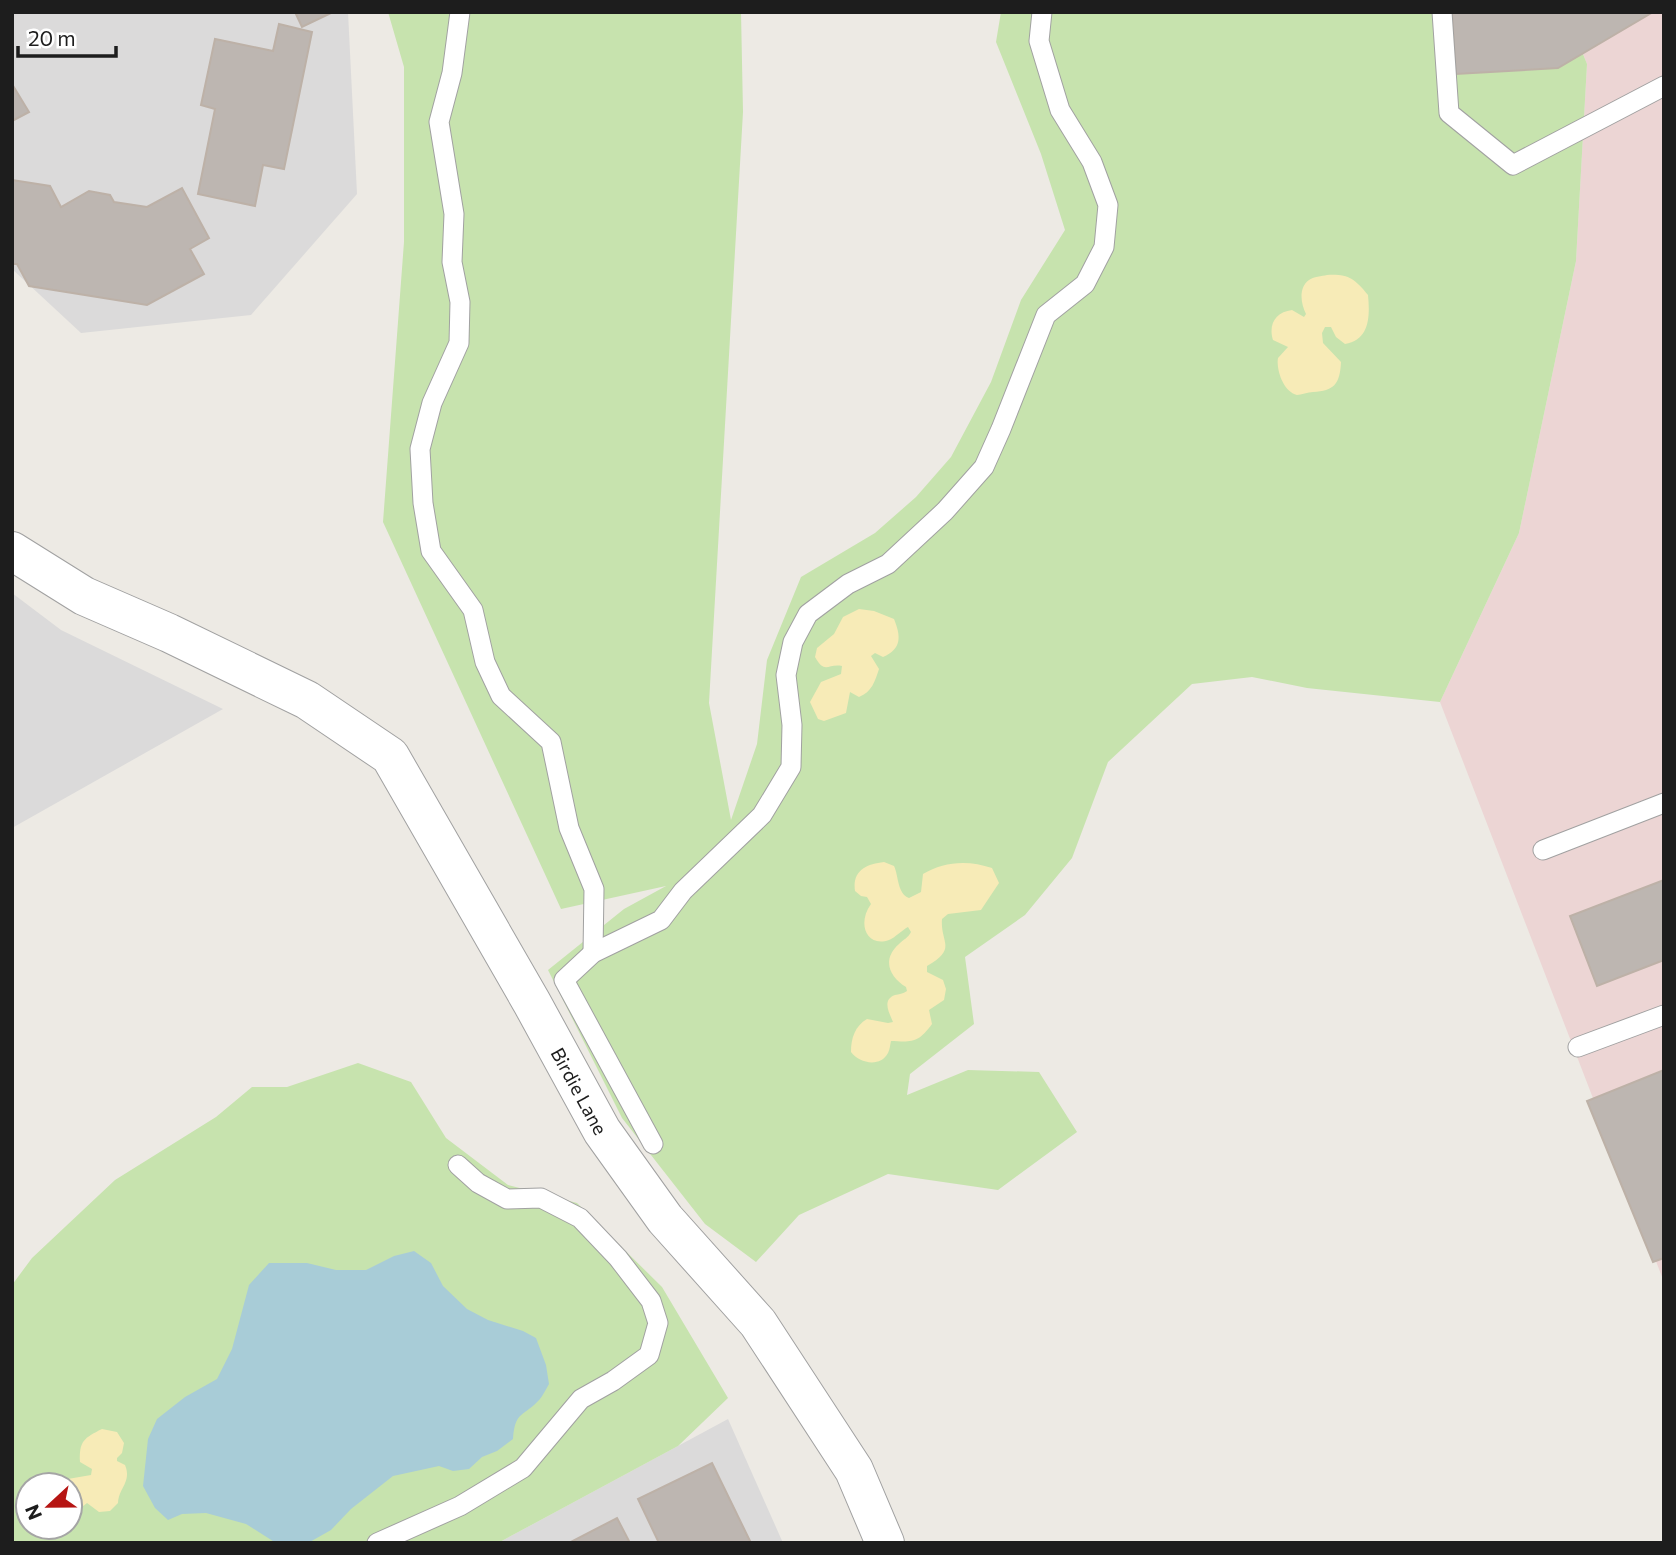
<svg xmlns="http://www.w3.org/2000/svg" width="1676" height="1555" viewBox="0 0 1676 1555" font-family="Commissioner,sans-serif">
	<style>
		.residential { fill: #dbdada }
		.commercial { fill: #ecd5d4 }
		.grass { fill: #c7e3ae; fill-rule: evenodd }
		.sand { fill: #f7ebb7 }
		.water { fill: #a8ccd7 }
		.building { fill: #bdb6b1; stroke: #bdb1a7; stroke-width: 2 }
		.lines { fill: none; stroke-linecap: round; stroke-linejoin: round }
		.service-casing { stroke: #a1a1a1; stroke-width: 21 }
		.minor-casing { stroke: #a1a1a1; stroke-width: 40 }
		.service { stroke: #fff; stroke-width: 19 }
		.minor { stroke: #fff; stroke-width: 38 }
		.labels { text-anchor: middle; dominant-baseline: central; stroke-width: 5; stroke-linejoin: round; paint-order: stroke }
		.street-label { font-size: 19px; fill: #1d1d1d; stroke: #fff }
	</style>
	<rect width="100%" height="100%" fill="#edeae4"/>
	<g class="residential">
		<polygon points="12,12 348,12 357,194 251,315 81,333 12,269"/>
		<polygon points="12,593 61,630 223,709 12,828"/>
		<polygon points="728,1419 783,1543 498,1543"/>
	</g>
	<polygon class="commercial" points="1566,12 1664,12 1664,1282 1440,702 1519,533 1576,261 1587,64"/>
	<g class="grass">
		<polygon points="388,12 741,12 743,112 709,703 731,820 757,744 767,660 801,577 875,533 916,497 951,457 991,382 1021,300 1065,230 1041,154 996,42 1001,12 1566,12 1587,64 1576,261 1519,533 1440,702 1307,688 1252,677 1192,684 1108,762 1072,858 1025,915 965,957 974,1024 910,1074 907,1095 968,1070 1039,1072 1077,1132 998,1190 888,1174 799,1215 756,1262 705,1224 622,1118 548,970 624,909 666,886 561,909 383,522 404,242 404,67"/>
		<path d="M 358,1063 L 411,1082 L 446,1138 L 508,1185 L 577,1203 L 662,1287 L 728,1398 L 678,1446 L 498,1543 L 12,1543 L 12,1285 L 32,1258 L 115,1180 L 216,1117 L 252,1087 L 287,1087 ZM 28,1485 L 70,1485 L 70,1527 L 28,1527 Z"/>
	</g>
	<g class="sand">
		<path d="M 1327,275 C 1348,274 1354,278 1368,295 C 1370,316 1370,340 1345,344 L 1336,337 L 1331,327 L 1325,327 L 1322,333 L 1323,343 L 1341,362 C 1340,384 1334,391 1313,392 C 1308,392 1301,395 1297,395 C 1283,392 1276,369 1278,358 L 1288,347 L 1273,340 C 1268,324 1276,312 1292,310 L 1304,317 L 1306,314 C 1301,304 1298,288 1309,280 C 1313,277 1322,276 1327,275 Z"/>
		<path d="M 859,609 L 874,611 L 894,619 C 901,636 902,649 883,657 L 875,653 L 871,656 L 879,669 C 875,681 872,692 859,697 L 850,692 L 846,713 L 824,721 L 818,719 L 810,702 L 821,682 L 841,674 L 842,666 C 828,663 825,675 815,657 L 817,648 L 834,634 L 843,617 Z"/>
		<path d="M 884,862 L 894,866 C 899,877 897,893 909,898 L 921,892 L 923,874 C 944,861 969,860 992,868 L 999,883 L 981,910 L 948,914 L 942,919 C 940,943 958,948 927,966 L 927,972 L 943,980 L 946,989 L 944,1000 L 929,1010 L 932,1024 C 918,1043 913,1042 891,1041 C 890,1045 890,1049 888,1053 C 880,1068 859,1063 851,1052 C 851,1038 855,1026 867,1019 L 888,1023 L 893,1022 C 890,1014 881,1000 895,995 C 899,994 903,994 907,991 L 906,987 C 890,977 881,960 899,944 C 904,939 908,938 911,932 L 908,927 C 902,930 896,937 889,940 C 866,948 857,923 871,904 L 867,897 L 861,896 L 855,891 C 852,871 866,864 884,862 Z"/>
		<path d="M 102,1429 L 117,1432 L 124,1443 L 122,1453 L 117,1458 L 117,1461 L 125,1465 C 132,1482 119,1487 118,1503 L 110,1511 L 99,1512 L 87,1503 L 70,1517 L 70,1485 L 59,1485 L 62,1480 L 91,1475 L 92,1469 L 80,1462 C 79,1441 84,1438 102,1429 Z"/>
	</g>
	<path class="water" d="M 414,1251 L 431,1263 L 443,1286 L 467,1309 L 488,1320 L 523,1331 L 536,1338 L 546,1365 L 549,1384 C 546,1389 543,1395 540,1399 C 524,1417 515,1410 513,1439 L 497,1451 L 482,1457 L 469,1469 L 453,1471 L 439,1466 L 393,1476 L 351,1509 L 331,1530 L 308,1543 L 276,1543 L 246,1524 L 206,1513 L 182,1514 L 168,1520 L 155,1508 L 143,1486 L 148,1439 L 157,1419 L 185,1397 L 217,1379 L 232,1349 L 249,1285 L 269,1263 L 307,1263 L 336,1270 L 366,1270 L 394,1256 Z"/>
	<g class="building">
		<polygon points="295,12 333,12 302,27"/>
		<polygon points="1452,12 1653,12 1558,68 1456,74"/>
		<polygon points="279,24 312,32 284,169 263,165 255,206 198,194 215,109 201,105 215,39 273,51"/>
		<polygon points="12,84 29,112 12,121"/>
		<polygon points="12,180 50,186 61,207 89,191 110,195 114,202 147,207 182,188 209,238 190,249 204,274 147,305 29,286 17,264 12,264"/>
		<polygon points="1664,880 1664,960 1597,986 1570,916"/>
		<polygon points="1664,1070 1664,1258 1653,1262 1587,1101"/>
		<polygon points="712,1463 751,1543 659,1543 638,1499"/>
		<polygon points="617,1518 630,1543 569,1543"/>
	</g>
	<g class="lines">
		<defs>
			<g id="service">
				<polyline points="460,12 452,73 439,122 454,214 452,262 460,302 459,343 432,403 420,449 423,503 431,551 473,610 485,662 501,696 551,742 569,828 594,889 593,953"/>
				<polyline points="1442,12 1449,113 1513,165 1664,86"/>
				<polyline points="1543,850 1664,803"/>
				<polyline points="1578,1047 1664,1015"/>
				<polyline points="653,1144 564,980 593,953 661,920 683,891 762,815 791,767 792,725 786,675 793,642 808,614 848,584 888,564 945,511 984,467 1001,429 1046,315 1085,284 1104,247 1108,205 1092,162 1060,110 1039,41 1042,12"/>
				<polyline points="377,1543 460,1506 523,1468 581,1399 613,1381 649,1355 658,1323 651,1301 618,1258 580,1218 541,1198 507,1199 478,1183 458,1165"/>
			</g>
			<g id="minor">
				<path id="s1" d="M 12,551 L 84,596 L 169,633 L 307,700 L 390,756 L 532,1003 L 602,1131 L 665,1219 L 758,1323 L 854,1470 L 885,1543"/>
			</g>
		</defs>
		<use href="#service" class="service-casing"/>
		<use href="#minor" class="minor-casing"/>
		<use href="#service" class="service"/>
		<use href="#minor" class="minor"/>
	</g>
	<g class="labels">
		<g class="street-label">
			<text stroke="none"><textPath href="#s1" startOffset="816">Birdie Lane</textPath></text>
		</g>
	</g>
	<rect width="1676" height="1555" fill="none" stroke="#1d1d1d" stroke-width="28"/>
	<g transform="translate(49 1506) rotate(248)"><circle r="33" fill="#ffffff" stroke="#a5a5a5" stroke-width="2"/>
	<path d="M0-5L12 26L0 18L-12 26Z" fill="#b61513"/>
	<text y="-10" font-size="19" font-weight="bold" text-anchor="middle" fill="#1d1d1d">N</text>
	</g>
	<path d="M18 46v10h98v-10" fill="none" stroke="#1d1d1d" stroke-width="3.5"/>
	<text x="28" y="46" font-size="21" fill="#1d1d1d" stroke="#ffffff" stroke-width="5" paint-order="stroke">20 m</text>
</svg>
